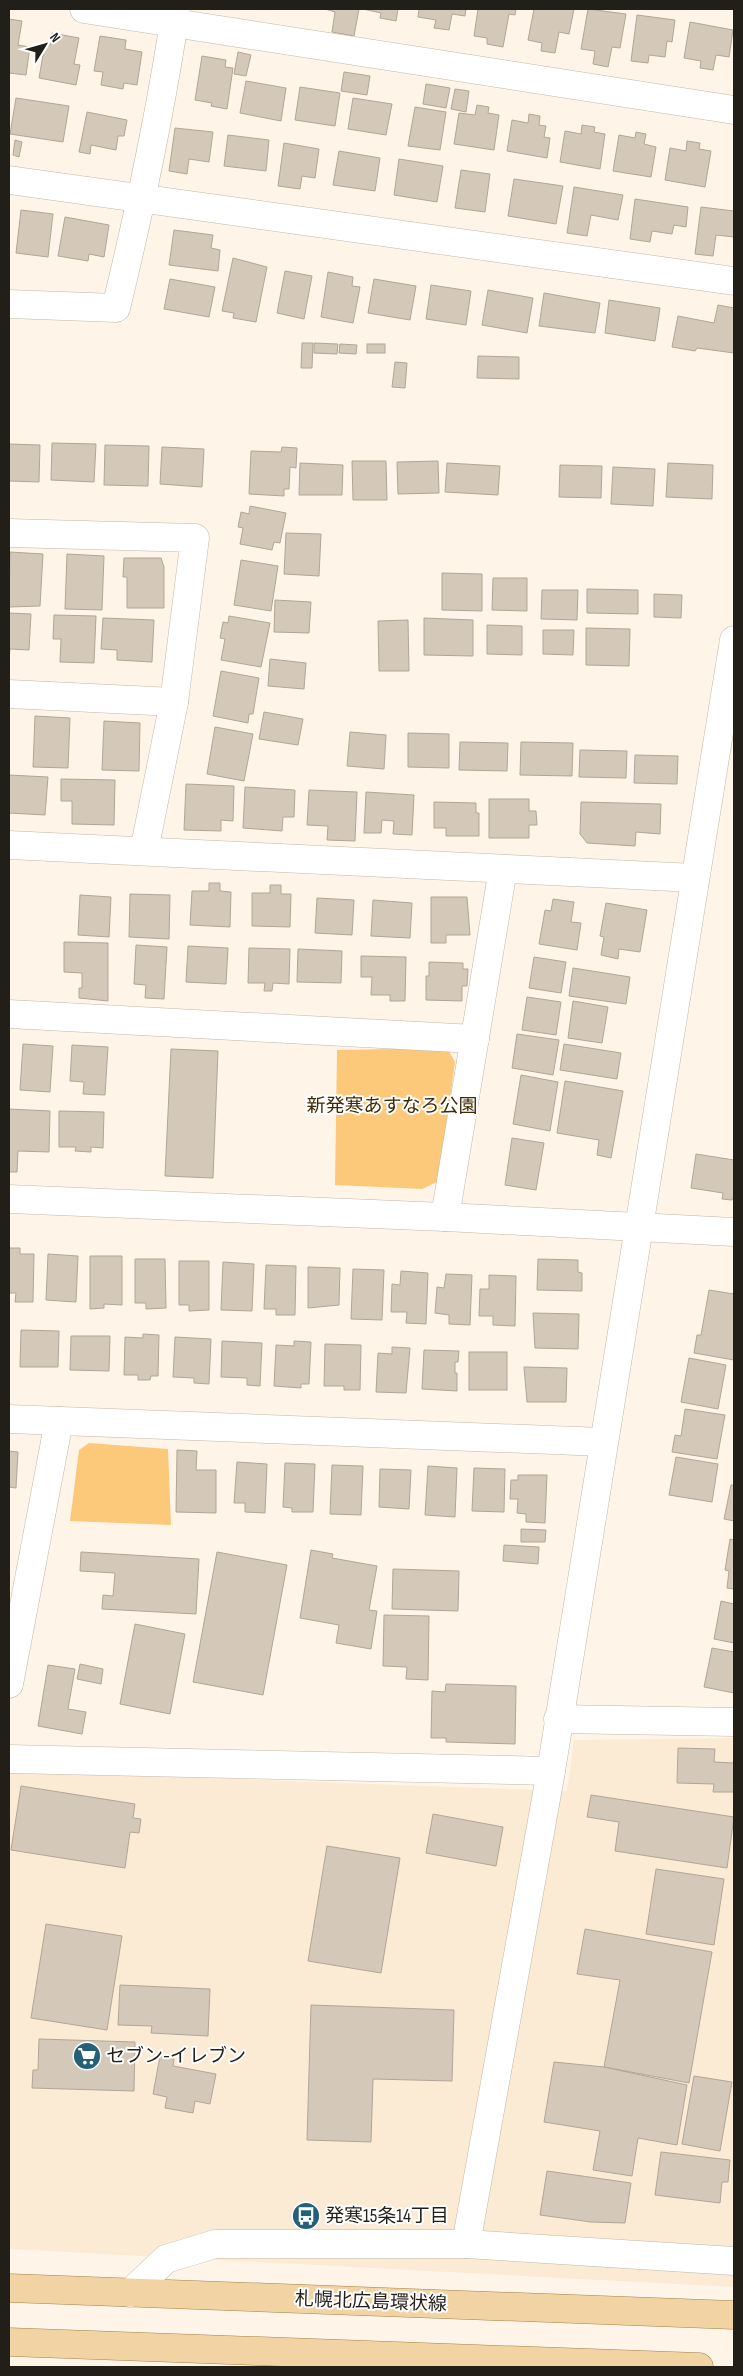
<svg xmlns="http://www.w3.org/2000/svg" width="743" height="2376" viewBox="0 0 743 2376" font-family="'Sofia Sans Condensed','Noto Sans JP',sans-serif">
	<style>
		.built { fill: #fbebd4 }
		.green { fill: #fcc97b }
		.building { fill: #d4c9b9; stroke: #b1a696 }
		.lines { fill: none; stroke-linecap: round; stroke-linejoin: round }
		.minor-casing { stroke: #c2b7a7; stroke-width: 29 }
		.major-casing { stroke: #a4814c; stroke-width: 29 }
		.minor { stroke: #fff; stroke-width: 28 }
		.major { stroke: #f2d4a4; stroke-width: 28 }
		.labels { text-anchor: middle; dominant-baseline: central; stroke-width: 4; stroke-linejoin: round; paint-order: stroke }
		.park-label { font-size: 19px; fill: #3f2a04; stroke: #fff }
		.poi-label { font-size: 19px; fill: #221e18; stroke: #fff; text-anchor: start }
		.street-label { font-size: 19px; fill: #221e18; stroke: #fff }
	</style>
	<rect width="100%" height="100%" fill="#fef5e8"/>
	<polygon class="built" points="734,1738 734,2287 9,2249 9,1771 567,1791 574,1740"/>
	<g class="green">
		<polygon points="447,1048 455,1062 439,1181 422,1189 335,1185 337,1050"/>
		<polygon points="89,1443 168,1449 171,1525 70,1521 79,1450"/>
	</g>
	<g class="building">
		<polygon points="325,9 359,9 354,36 332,32 335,12"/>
		<polygon points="363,9 398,9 396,21 380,18 381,13"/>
		<polygon points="419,9 466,9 465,16 452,14 449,30 434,28 436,20 418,17"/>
		<polygon points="478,9 516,9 515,15 509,14 503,47 487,44 487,38 474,36"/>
		<polygon points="534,9 574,9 569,34 559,32 555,53 541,51 542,43 528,40"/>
		<polygon points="588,9 626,14 620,48 612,47 608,67 593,64 595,51 581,49"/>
		<polygon points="637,15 675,20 672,42 667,41 665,57 649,55 648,63 631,61"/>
		<polygon points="9,19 22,21 18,45 30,47 26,75 9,73"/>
		<polygon points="690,22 733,30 729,57 716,55 713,70 700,68 701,61 684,58"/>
		<polygon points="52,33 79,38 74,64 80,65 76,85 39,78 45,44 50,45"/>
		<polygon points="100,36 126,40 125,49 142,52 137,85 124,83 123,89 101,85 103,72 94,71"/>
		<polygon points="238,52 251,55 246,76 234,74"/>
		<polygon points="202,56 226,60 225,67 233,68 227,109 211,106 212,103 195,100"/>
		<polygon points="344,72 370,76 367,95 341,91"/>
		<polygon points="246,81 286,88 281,121 240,113"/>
		<polygon points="426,84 450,88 446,108 423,104"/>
		<polygon points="300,87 340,93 335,126 295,120"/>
		<polygon points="455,89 469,91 466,112 451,109"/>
		<polygon points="16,98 69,106 63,142 10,134"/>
		<polygon points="353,98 392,104 386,135 348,129"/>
		<polygon points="477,105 489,107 488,113 499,115 494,150 454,144 459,113 475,115"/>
		<polygon points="415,107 446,112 440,150 408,146"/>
		<polygon points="87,112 127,120 124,136 118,136 116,150 91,145 90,154 79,152"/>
		<polygon points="529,114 540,116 539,125 546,126 544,137 550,138 547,158 507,151 512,120 528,123"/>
		<polygon points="582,125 595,127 594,132 605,134 600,169 560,162 565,131 581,134"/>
		<polygon points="175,128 213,132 209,162 189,159 187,174 169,171"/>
		<polygon points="636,132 646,134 644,144 656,147 651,177 613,171 619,135 635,138"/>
		<polygon points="228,135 269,140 266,171 224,166"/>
		<polygon points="15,140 22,142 19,157 13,155"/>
		<polygon points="687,141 700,143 699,149 711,151 705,187 665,180 670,148 686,151"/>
		<polygon points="284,143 319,149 315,178 302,176 300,189 278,186"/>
		<polygon points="339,151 380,158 375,191 333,185"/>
		<polygon points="399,159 443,166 437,202 394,195"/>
		<polygon points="461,170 490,174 485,212 455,208"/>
		<polygon points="514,179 563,186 556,224 508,216"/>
		<polygon points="574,187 623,195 618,220 591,215 587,236 567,233"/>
		<polygon points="635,199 688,207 686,227 674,225 672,234 652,231 650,242 630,239"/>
		<polygon points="701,207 734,211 734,237 716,235 713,256 695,254"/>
		<polygon points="21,210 53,214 48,257 16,253"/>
		<polygon points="65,217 109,225 104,257 89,254 88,261 58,256"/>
		<polygon points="174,230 213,235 211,248 220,250 218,271 169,265"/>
		<polygon points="233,258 267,267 256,322 233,318 234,313 222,311"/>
		<polygon points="285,271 312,276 304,319 277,313"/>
		<polygon points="328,272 353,277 352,286 360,287 353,323 321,317"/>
		<polygon points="170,279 215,287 209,317 164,309"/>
		<polygon points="374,279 416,286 410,320 368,313"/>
		<polygon points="431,285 471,291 466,325 426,319"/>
		<polygon points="488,290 533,298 527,333 482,325"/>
		<polygon points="544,293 600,303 595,333 539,326"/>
		<polygon points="609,300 660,308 655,341 605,333"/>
		<polygon points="718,305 734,308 734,353 697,348 695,351 672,347 678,316 714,323"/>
		<polygon points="302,343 313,343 312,368 301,368"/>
		<polygon points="314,343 338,344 337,354 314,353"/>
		<polygon points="340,344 357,345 356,354 339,353"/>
		<rect x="367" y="344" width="18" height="9"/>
		<polygon points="478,356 519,357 519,379 477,378"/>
		<polygon points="395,362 407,363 405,388 392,387"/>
		<polygon points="52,443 96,444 94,482 51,480"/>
		<polygon points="9,444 40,445 39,482 9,481"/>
		<polygon points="105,445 149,446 148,486 104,485"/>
		<polygon points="162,447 204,449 202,487 160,484"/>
		<polygon points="282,447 297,448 296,468 290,467 289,489 284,489 284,496 249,494 251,451 281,452"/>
		<polygon points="352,461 386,461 387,500 353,500"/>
		<polygon points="438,461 439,493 398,494 397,462"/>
		<polygon points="300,463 343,465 342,495 299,495"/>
		<polygon points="447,463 500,466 498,495 445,492"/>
		<polygon points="668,463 713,465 712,499 666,497"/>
		<polygon points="560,465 602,466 601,498 559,497"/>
		<polygon points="613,467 655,469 653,506 611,504"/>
		<polygon points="250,506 286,513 280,543 274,542 272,550 240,544 243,528 238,527 241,512 249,514"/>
		<polygon points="286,533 321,534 319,576 284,574"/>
		<polygon points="10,552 43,554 40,606 9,607"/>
		<polygon points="67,554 104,556 102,610 65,609"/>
		<polygon points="124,558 161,558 164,567 164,608 127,608 127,577 123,577"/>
		<polygon points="241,560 278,566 271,611 234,605"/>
		<polygon points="442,573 482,574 482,611 442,610"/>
		<polygon points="493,578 527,578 527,611 492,610"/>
		<polygon points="587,589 638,590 638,614 587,613"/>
		<polygon points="542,590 578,590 577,620 541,619"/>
		<polygon points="654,594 682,595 681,618 654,617"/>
		<polygon points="275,600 311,602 309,633 274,632"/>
		<polygon points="9,613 31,614 29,650 10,649 9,660"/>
		<polygon points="54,615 96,616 94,663 60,662 61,639 53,639"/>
		<polygon points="229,616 270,623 261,667 221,660 225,639 220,638 223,622 228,623"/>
		<polygon points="103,618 154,620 152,662 117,660 117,650 101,649"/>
		<polygon points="424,618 473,620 473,656 424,655"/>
		<polygon points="408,620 409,671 379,671 378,621"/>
		<polygon points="487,625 522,626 522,655 487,654"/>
		<polygon points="586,628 630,629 629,666 586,665"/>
		<polygon points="543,630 574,630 573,655 543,654"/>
		<polygon points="270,659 306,663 304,689 268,686"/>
		<polygon points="221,671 259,678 253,714 249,714 248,723 213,716"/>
		<polygon points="264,712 303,719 298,745 259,739"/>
		<polygon points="35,716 70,718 68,768 33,767"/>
		<polygon points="104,721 140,723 139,771 102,770"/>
		<polygon points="215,727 253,734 244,781 207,774"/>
		<polygon points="350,732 386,735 384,769 347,766"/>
		<polygon points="408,733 449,734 449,768 408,767"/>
		<polygon points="460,742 508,743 507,771 459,770"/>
		<polygon points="521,742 573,743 572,776 520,775"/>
		<polygon points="580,750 627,751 626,778 579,777"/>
		<polygon points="635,755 678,756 677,784 634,783"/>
		<polygon points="9,775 48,777 45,815 9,813"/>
		<polygon points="61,779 115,780 114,825 72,824 72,801 61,801"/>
		<polygon points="186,784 234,786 233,821 221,820 221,831 184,830"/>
		<polygon points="245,787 295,790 294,817 283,817 282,831 243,828"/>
		<polygon points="309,790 357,792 355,841 327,840 328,826 307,825"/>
		<polygon points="366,792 414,795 412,835 393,834 394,821 382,820 381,833 364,833"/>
		<polygon points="489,799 529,799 529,811 536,811 537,825 529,825 529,838 489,838"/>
		<polygon points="434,802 476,803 476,813 479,813 479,836 446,836 446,828 434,828"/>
		<polygon points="581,802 661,804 660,834 636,832 635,846 587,843 580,834"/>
		<polygon points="209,883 220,883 220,891 231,892 230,927 190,925 192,891 209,891"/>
		<polygon points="270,885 281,885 281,894 291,894 290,927 252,926 252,893 270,893"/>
		<polygon points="130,894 170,895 169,939 129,937"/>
		<polygon points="80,895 111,897 109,937 78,935"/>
		<polygon points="431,897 467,897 470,935 446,935 446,943 431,943"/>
		<polygon points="317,898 354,900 352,935 315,933"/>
		<polygon points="553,899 574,902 571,922 581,923 577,950 539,944 545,910 551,911"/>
		<polygon points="373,900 412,903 410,938 371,936"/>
		<polygon points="606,903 647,910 640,952 619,949 618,959 601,955 604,937 600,936"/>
		<polygon points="64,942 108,943 108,1001 79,998 79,988 82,988 82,973 64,972"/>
		<polygon points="136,945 167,947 164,999 145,998 146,985 134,984"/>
		<polygon points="188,946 228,948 226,984 186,982"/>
		<polygon points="249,948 290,949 289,984 273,983 272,991 264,991 265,983 248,983"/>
		<polygon points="298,949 342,951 341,983 297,982"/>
		<polygon points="361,956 406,957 405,1001 390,1001 390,995 371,995 372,977 361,977"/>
		<polygon points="534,957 566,962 561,993 529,988"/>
		<polygon points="429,962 463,963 463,969 468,969 467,986 462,986 462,1001 426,1000 426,976 429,976"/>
		<polygon points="573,968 630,977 626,1004 569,996"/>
		<polygon points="527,997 561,1002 556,1035 522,1030"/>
		<polygon points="573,1001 608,1007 602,1043 568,1038"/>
		<polygon points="517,1034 559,1040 553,1075 512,1068"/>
		<polygon points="23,1044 53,1046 50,1092 20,1090"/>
		<polygon points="564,1044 621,1053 617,1079 560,1070"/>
		<polygon points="72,1045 108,1047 105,1095 83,1094 84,1082 70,1081"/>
		<polygon points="171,1049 218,1051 213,1178 165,1176"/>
		<polygon points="521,1075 558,1082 550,1131 513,1124"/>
		<polygon points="565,1081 623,1091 611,1158 597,1155 599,1140 557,1133"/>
		<polygon points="9,1109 50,1111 49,1152 18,1151 17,1172 9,1172"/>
		<polygon points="59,1111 104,1112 103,1148 91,1147 91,1152 75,1151 76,1147 59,1147"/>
		<polygon points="512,1138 544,1143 536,1190 505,1185"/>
		<polygon points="696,1154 734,1160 734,1195 732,1200 722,1199 723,1193 691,1188"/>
		<polygon points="9,1248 20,1248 20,1254 34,1254 33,1302 15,1302 16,1293 9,1293"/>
		<polygon points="48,1254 78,1256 76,1302 46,1300"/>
		<polygon points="90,1256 122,1256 122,1305 104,1304 104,1308 90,1309"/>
		<polygon points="135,1259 165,1259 166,1308 146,1309 146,1303 135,1303"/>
		<polygon points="538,1259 578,1260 578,1272 582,1273 582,1291 537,1290"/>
		<polygon points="179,1261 209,1261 209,1310 189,1311 189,1305 179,1305"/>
		<polygon points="223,1262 254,1264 252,1311 221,1310"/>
		<polygon points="266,1265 296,1266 295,1315 276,1315 276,1309 264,1309"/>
		<polygon points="308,1267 340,1268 339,1305 308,1308"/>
		<polygon points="353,1269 384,1270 382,1320 351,1319"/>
		<polygon points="401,1271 428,1273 426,1324 406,1323 407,1312 391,1312 392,1284 400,1285"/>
		<polygon points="446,1274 472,1275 470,1325 449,1324 449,1315 435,1313 437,1287 444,1288"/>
		<polygon points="489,1275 516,1276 515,1326 493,1325 493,1316 479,1316 480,1289 489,1289"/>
		<polygon points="709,1290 734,1294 734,1360 694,1353 697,1335 701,1335"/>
		<polygon points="533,1313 579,1314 578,1349 535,1348"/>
		<polygon points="21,1330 59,1331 58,1367 20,1367"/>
		<polygon points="143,1334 159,1335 158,1376 151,1376 150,1380 138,1380 138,1375 124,1375 125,1337 143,1338"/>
		<polygon points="71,1336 110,1336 109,1371 70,1370"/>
		<polygon points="175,1337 211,1339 209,1384 194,1383 194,1378 173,1377"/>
		<polygon points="222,1341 262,1343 260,1386 247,1385 247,1378 221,1377"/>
		<polygon points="294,1341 311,1342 309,1384 301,1384 301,1388 274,1386 276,1345 294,1346"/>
		<polygon points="325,1344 361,1345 360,1390 344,1390 344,1386 324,1386"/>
		<polygon points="392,1347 410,1348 406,1393 376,1392 378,1353 392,1354"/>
		<polygon points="424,1350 459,1351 458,1362 455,1362 455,1373 457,1373 457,1391 422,1389"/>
		<rect x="469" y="1352" width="38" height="38"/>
		<polygon points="689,1358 726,1365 718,1409 681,1402"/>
		<polygon points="524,1367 567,1368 566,1402 527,1402"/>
		<polygon points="685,1409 725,1415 717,1459 672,1452 675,1435 681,1436"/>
		<polygon points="177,1450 197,1451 196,1470 216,1470 216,1513 176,1512"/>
		<polygon points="9,1451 18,1452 16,1488 9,1487"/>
		<polygon points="676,1457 718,1464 712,1502 669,1495"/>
		<polygon points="237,1462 267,1464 265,1513 245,1512 245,1503 234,1503"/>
		<polygon points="285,1463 315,1464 313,1512 292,1512 292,1508 283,1507"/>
		<polygon points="332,1465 363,1466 361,1515 330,1514"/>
		<polygon points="428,1466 457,1468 455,1517 425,1515"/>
		<polygon points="474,1468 505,1469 504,1512 472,1511"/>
		<polygon points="380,1469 411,1470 409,1509 379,1507"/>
		<polygon points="518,1475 547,1475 545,1523 526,1522 526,1514 517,1513 518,1499 510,1499 511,1480 518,1480"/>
		<polygon points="731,1485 734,1485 734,1521 724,1519"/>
		<polygon points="521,1529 546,1530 545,1542 521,1542"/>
		<polygon points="730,1539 734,1540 734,1589 727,1588 729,1571 725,1570"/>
		<polygon points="504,1545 539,1547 538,1564 503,1561"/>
		<polygon points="311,1550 333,1554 332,1558 377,1566 369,1610 377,1611 371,1649 336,1643 339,1625 300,1618"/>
		<polygon points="81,1552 199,1559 196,1614 102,1609 103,1595 113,1596 115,1573 80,1571"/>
		<polygon points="217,1552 287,1565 263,1695 193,1682"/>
		<polygon points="393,1569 459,1571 458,1611 392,1609"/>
		<polygon points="721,1601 734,1604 734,1643 714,1639"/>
		<polygon points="384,1615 429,1616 428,1680 406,1679 407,1667 383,1666"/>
		<polygon points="135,1624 185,1634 170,1714 120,1704"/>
		<polygon points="712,1648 734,1652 734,1693 704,1687"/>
		<polygon points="80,1664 103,1669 101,1684 77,1679"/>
		<polygon points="48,1665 75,1669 68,1709 86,1712 82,1734 38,1726"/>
		<polygon points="446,1684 516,1686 515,1744 446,1742 446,1738 431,1738 432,1691 445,1692"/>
		<polygon points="678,1748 715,1749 714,1762 734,1763 734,1792 713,1792 714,1784 677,1783"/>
		<polygon points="21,1786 135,1804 133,1818 141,1819 139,1833 130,1832 125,1868 11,1850"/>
		<polygon points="591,1795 734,1817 727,1868 615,1851 619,1822 587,1817"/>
		<polygon points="433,1814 503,1827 496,1866 426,1853"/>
		<polygon points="327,1846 400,1858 381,1973 308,1961"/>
		<polygon points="656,1869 724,1879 714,1945 646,1934"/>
		<polygon points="46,1924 122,1936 107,2030 31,2018"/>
		<polygon points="585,1929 712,1952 689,2083 604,2067 620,1980 577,1974"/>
		<polygon points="120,1985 210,1989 208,2036 151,2033 152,2026 118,2025"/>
		<polygon points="311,2005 454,2010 452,2081 373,2079 371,2142 307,2140"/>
		<polygon points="39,2039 135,2042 134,2091 32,2088 33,2070 38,2070"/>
		<polygon points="160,2056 174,2059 173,2066 216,2074 210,2104 195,2101 193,2113 165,2108 167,2097 153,2094"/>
		<polygon points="554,2062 604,2067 687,2085 677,2145 638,2138 632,2176 593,2170 600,2131 544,2122"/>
		<polygon points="694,2076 732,2082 720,2151 682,2144"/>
		<polygon points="661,2152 730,2160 728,2182 722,2182 720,2203 655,2195"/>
		<polygon points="547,2171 631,2183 625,2223 591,2222 540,2215"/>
	</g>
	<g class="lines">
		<defs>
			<g id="minor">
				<polyline points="84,9 734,110"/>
				<polyline points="9,180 734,281"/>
				<path d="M 9,304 L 116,308 C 140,209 161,110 176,9"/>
				<polyline points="9,533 195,538 174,702 144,851"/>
				<polyline points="9,694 174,702"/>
				<polyline points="9,845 695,878"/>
				<polyline points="9,1014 475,1039"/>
				<polyline points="9,1199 445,1217 734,1232"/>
				<polyline points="445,1217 503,869"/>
				<polyline points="9,1419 603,1442"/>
				<polyline points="9,1684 59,1421"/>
				<polyline points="558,1719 734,1722"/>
				<polyline points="9,1759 551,1771"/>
				<polyline points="466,2244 551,1771 734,640"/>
				<polyline points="130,2293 166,2259 215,2244 466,2244 734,2261"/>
			</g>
			<g id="major">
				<polyline points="9,2288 734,2315"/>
				<polyline points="9,2342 699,2367"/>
			</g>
		</defs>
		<use href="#minor" class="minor-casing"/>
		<use href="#major" class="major-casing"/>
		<use href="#minor" class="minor"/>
		<use href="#major" class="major"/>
	</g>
	<defs>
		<symbol id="supermarket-disc" viewBox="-11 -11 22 22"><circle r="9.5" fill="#246078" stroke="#fff"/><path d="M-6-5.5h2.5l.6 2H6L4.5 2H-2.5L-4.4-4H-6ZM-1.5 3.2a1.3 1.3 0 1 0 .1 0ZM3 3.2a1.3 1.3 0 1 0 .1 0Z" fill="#fff"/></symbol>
		<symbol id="bus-disc" viewBox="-11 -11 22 22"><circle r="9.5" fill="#246078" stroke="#fff"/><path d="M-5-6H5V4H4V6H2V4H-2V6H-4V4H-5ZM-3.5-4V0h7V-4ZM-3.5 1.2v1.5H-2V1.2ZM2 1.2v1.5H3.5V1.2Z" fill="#fff"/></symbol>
	</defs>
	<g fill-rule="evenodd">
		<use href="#supermarket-disc" x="71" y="2040" width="32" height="32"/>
		<use href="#bus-disc" x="290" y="2200" width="32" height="32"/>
	</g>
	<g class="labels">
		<g class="park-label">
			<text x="392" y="1106">新発寒あすなろ公園</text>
		</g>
		<g class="poi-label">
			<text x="106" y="2056">セブン-イレブン</text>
			<text x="325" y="2216">発寒15条14丁目</text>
		</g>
		<g class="street-label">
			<text transform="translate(371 2302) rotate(2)">札幌北広島環状線</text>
		</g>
	</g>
	<rect width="743" height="2376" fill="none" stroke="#221e18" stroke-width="20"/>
	<g transform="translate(45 45) rotate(53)" stroke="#ffffff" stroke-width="4" paint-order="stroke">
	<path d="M0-4L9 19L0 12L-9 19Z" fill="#221e18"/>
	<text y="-8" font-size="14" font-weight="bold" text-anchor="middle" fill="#221e18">N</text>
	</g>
</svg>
